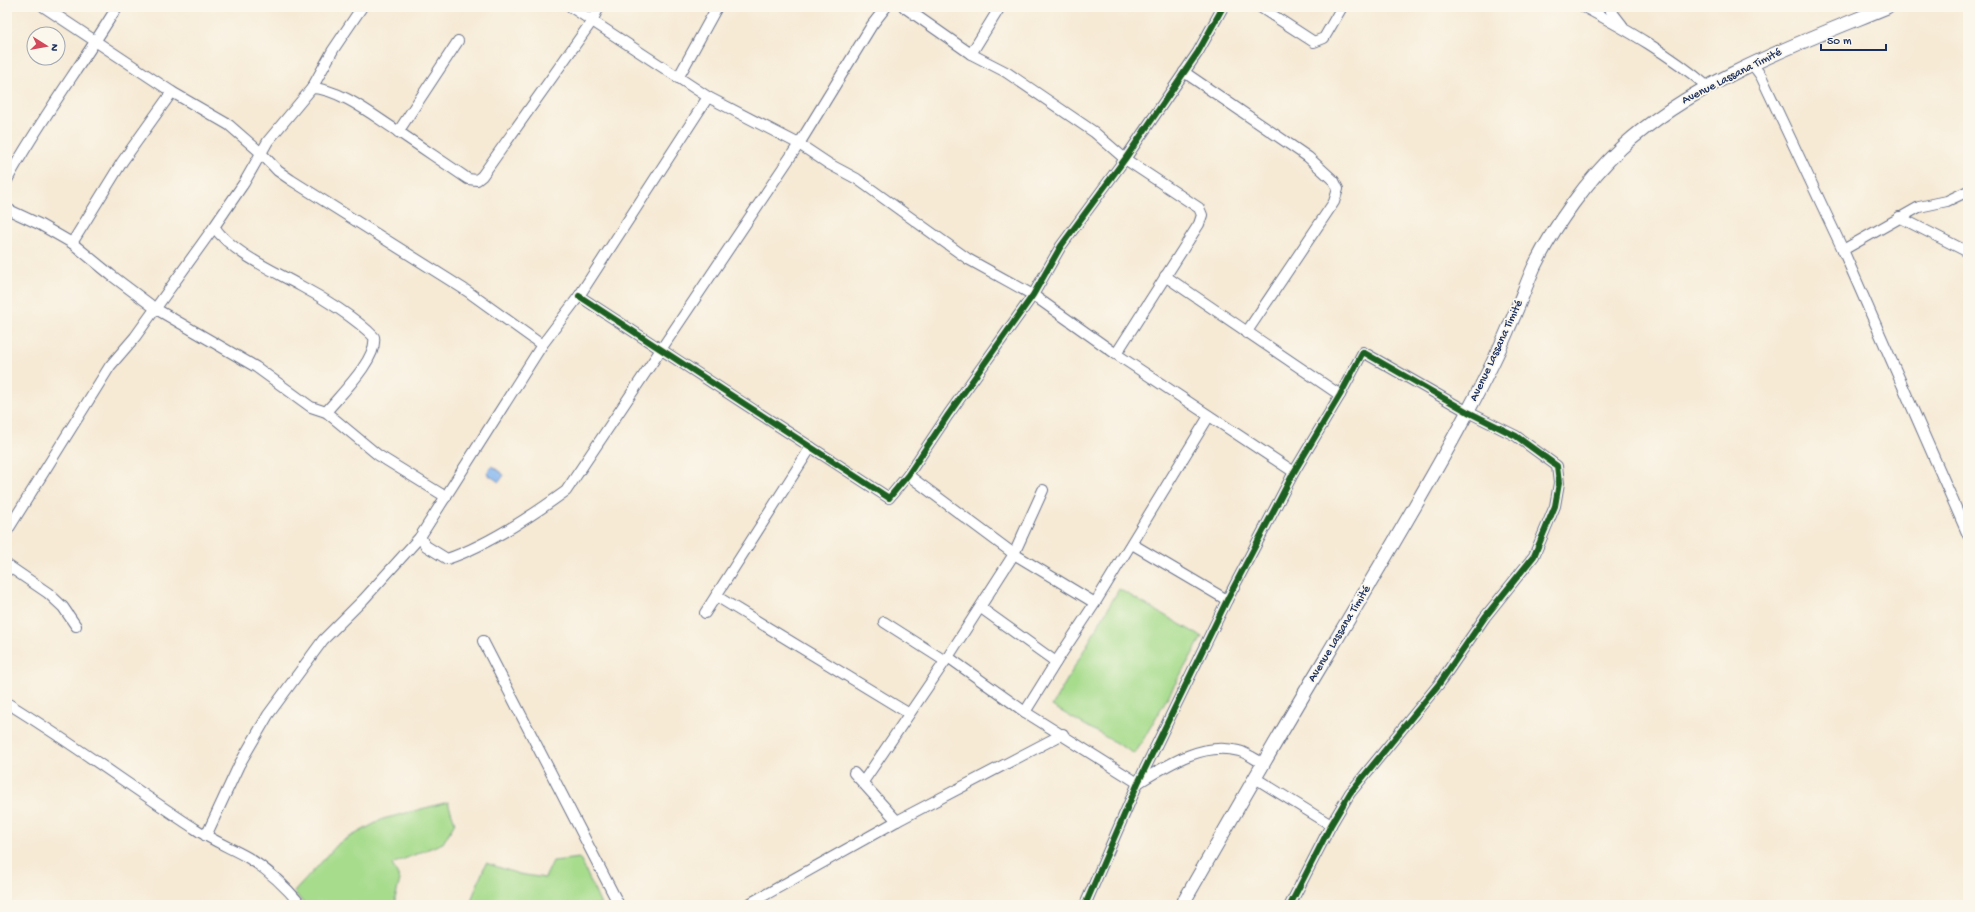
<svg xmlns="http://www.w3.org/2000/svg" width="1975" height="912" viewBox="0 0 1975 912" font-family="'Gochi Hand',sans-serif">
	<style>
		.green { fill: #a7dc8d; stroke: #618676 }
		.water { fill: #83b6f0; stroke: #4f72a7 }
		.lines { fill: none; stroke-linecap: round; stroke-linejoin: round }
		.minor-casing { stroke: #687088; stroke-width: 12 }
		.tertiary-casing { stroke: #687088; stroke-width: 15 }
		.minor { stroke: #fff; stroke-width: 10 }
		.tertiary { stroke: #fff; stroke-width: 13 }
		.cycleway-casing { stroke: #fbf7ec; stroke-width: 8 }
		.cycleway { stroke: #1b5e20; stroke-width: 6 }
		.labels { text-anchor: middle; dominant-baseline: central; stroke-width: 3.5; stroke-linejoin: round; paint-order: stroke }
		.street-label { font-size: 12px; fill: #1b2f5e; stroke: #fbf7ec }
	</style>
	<rect width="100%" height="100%" fill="#fbf7ec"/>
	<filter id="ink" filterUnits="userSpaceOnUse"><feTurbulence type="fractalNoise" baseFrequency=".025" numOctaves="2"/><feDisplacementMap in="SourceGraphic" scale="8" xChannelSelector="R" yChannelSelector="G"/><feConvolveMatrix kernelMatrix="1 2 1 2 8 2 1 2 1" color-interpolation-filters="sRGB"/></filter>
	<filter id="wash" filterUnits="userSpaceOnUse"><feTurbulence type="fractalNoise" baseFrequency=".012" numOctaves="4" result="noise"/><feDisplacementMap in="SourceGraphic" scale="16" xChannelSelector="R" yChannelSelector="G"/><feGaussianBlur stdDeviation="0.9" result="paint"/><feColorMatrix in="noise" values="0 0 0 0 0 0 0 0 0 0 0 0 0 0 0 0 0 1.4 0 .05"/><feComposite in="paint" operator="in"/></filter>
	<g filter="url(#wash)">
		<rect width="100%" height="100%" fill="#f6ead5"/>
		<g class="green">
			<polygon points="1119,589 1202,637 1135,754 1052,706"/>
			<polygon points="448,802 455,823 443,843 392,864 400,880 395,899 397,905 305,905 294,892 339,843 383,819"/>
			<polygon points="580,858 601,905 471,905 472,898 486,863 519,874 545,878 553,861"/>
		</g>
		<polygon class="water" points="492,466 504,475 499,482 487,474"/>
	</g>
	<g filter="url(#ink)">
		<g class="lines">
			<defs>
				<g id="minor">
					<polyline points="44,7 172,92 229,125 260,152 278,171 291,180 467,291 542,345"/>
					<polyline points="571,7 708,97 799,144 829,164 857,179 968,259 1033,295 1116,354 1294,472"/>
					<polyline points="904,7 971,54 1006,72 1094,132 1125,159 1199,208 1202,215 1199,224 1116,354"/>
					<polyline points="1260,7 1314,42 1324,38 1342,7"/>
					<path d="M 1584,7 C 1627,30 1671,55 1708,87"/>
					<polyline points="1608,7 1622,25"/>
					<polyline points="971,54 1000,7"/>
					<polyline points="1753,65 1761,76 1843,250 1968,535"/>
					<polyline points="1184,72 1308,157 1334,181 1338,189 1334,202 1246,333"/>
					<polyline points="678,78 717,7"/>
					<path d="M 312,88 C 341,89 375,117 399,132 C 422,148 445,163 468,179 L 477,180 L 482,176 L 592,21 L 599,7"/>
					<polyline points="398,132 458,41"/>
					<path d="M 7,180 C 40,120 81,66 117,7"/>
					<polyline points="7,209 39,224 72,243 111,275 156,309 256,367 311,407 326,412 378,455 446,497"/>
					<polyline points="1899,217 1968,252"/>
					<path d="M 214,227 C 233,253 272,270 299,285 C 322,297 357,319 374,337 C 378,359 340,395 326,412"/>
					<polyline points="72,243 122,162 172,92"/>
					<polyline points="1843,250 1919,207 1947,201 1968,191"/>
					<polyline points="1165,276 1340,395"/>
					<polyline points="579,296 889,498 908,475 948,415 1033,295 1061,246 1125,159 1198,52 1223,7"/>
					<polyline points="908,475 1014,554 1095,603"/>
					<polyline points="7,531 110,366 135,337 214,227 244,183 268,141 312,88 333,50 362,7"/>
					<path d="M 420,537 L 426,546 L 447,559 C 486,546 533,515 566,491 L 799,144 L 872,25 L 886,7"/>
					<polyline points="1132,544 1227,600"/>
					<polyline points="7,565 48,593 63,607 76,626"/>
					<polyline points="716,596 908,713"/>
					<polyline points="981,608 1056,662"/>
					<polyline points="705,613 811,447"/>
					<polyline points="884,622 945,661"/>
					<polyline points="483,641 619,905"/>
					<path d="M 948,657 L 1025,712 L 1138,783 C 1167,765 1203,741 1239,751 C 1247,753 1256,760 1264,764"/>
					<path d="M 7,703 C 71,742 131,787 194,828 C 211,840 229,847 247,857 C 267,869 286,887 301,905"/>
					<polyline points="1025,712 1056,662 1095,603 1209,416"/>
					<polyline points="854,773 897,821"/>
					<polyline points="1255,778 1331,825"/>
					<polyline points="863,782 948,657 1014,554 1043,490"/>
					<polyline points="206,836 239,765 268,715 323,640 364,599 420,537 542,345 579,296 708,97"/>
					<polyline points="747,905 897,821 1063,734"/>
					<polyline points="1085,905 1138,783 1227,600 1294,472 1340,395 1363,352 1468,412 1516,436 1557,466 1559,483 1555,506 1534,556 1485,617 1439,684 1350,793 1331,825 1290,905"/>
				</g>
				<path id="tertiary" d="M 1182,905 C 1229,823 1276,740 1325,659 C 1373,577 1423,496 1467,413 C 1482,385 1497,356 1509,327 C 1518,308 1525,287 1534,267 C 1554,226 1588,179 1621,148 C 1694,81 1797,44 1887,7"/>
			</defs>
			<use href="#minor" class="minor-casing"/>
			<use href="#tertiary" class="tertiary-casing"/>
			<use href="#minor" class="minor"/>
			<use href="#tertiary" class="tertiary"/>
			<defs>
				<g id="cycleway">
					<polyline points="579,296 889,498 908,475 948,415 1033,295 1061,246 1125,159 1198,52 1223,7"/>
					<polyline points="1085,905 1138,783 1227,600 1294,472 1340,395 1363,352 1468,412 1516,436 1557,466 1559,483 1555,506 1534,556 1485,617 1439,684 1350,793 1331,825 1290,905"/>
				</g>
			</defs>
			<use href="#cycleway" class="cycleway-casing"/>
			<use href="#cycleway" class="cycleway"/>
		</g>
	</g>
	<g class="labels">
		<g class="street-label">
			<text transform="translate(1732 77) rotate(-27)">Avenue Lassana Timité</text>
			<text transform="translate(1497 351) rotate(-65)">Avenue Lassana Timité</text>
			<text transform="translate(1340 634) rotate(-59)">Avenue Lassana Timité</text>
		</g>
	</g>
	<rect width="1975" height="912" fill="none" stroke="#fbf7ec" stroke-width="24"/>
	<g transform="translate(46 46) rotate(101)"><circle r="19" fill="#fbf7ec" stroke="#a1a7b3"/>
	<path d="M0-3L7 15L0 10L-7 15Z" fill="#d1495b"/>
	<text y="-6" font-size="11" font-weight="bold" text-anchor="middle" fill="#1b2f5e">N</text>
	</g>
	<path d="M1821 44v6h65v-6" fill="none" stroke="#1b2f5e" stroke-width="2"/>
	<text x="1827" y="44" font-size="12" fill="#1b2f5e" stroke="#fbf7ec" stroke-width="3" paint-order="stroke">50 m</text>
</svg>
